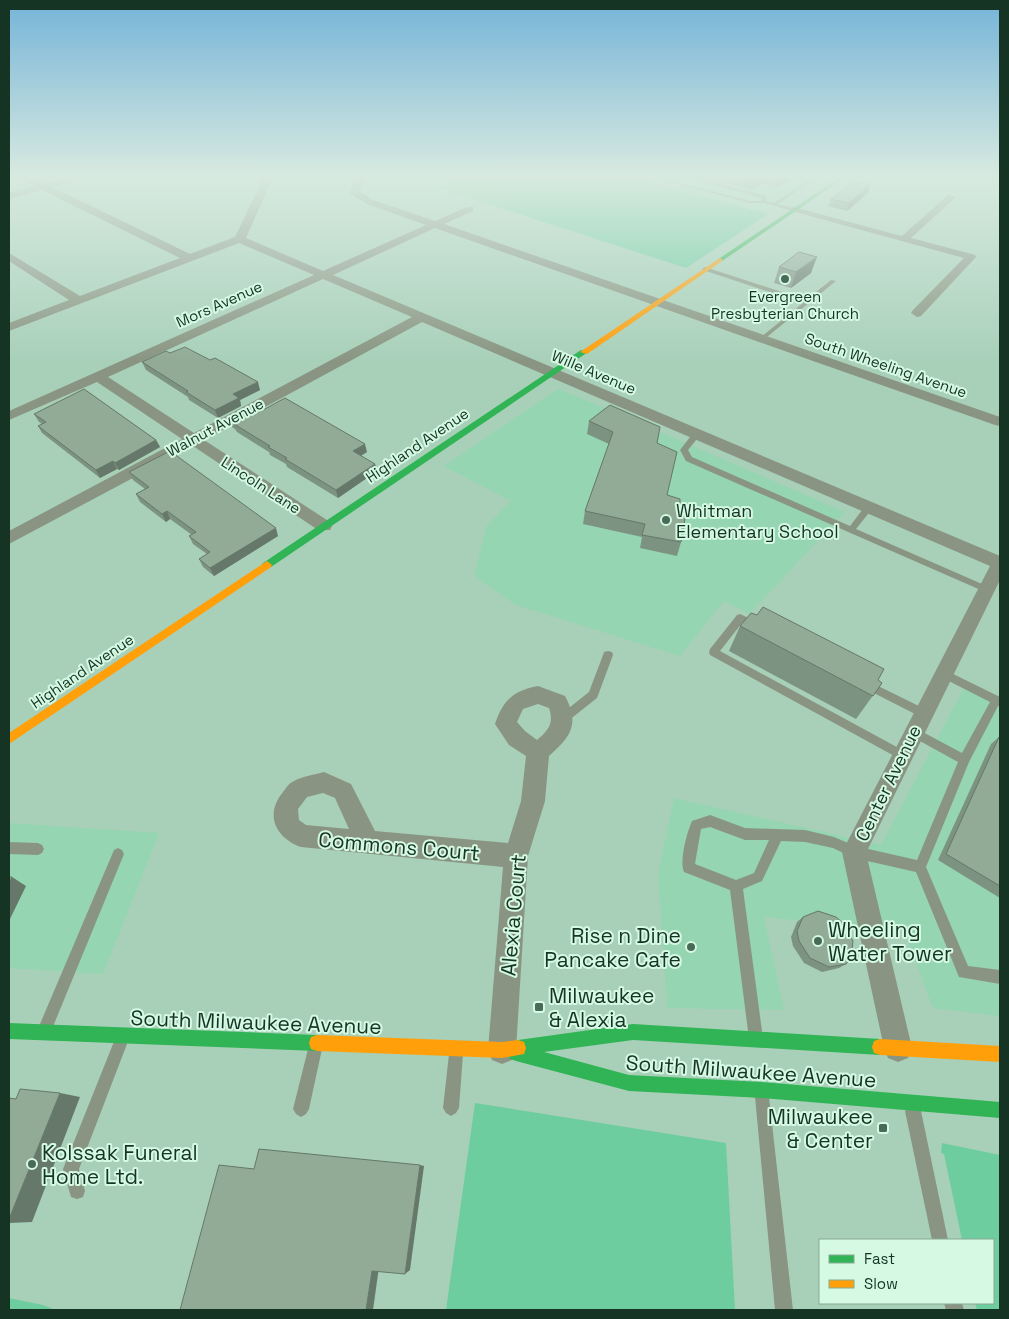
<svg xmlns="http://www.w3.org/2000/svg" width="1009" height="1319" viewBox="0 0 1009 1319" font-family="'Space Grotesk',sans-serif">
	<style>
		.built { fill: #95d5b1 }
		.green { fill: #6ecd9e }
		.lines { fill: none; stroke-linecap: round; stroke-linejoin: round }
		.lane { fill: #899582; fill-rule: evenodd }
		.street { fill: #899582; fill-rule: evenodd }
		.fast { fill: #30b455; fill-rule: evenodd }
		.slow { fill: #ff9f0a; fill-rule: evenodd }
		.wall { fill: #7d9381 }
		.shaded-wall { fill: #667869 }
		.building { fill: #91ab96; stroke: #667869 }
		.poi-dot { fill: #486b58; stroke: #d5f9e3; stroke-width: 2 }
		.labels { text-anchor: middle; dominant-baseline: central; stroke-width: 4; stroke-linejoin: round; paint-order: stroke }
		.far-poi-label { font-size: 15px; fill: #153423; stroke: #d5f9e3 }
		.far-street-label { font-size: 15px; fill: #153423; stroke: #d5f9e3 }
		.poi-label { font-size: 18px; fill: #153423; stroke: #d5f9e3; text-anchor: start }
		.street-label { font-size: 18px; fill: #153423; stroke: #d5f9e3 }
		.near-street-label { font-size: 21px; fill: #153423; stroke: #d5f9e3 }
		.near-poi-label { font-size: 21px; fill: #153423; stroke: #d5f9e3; text-anchor: start }
	</style>
	<rect width="100%" height="100%" fill="#a8d0b9"/>
	<g class="built">
		<polygon points="630,177 828,177 768,214"/>
		<polygon points="558,389 602,407 845,512 749,614 724,601 680,656 516,605 474,576 486,527 511,501 444,466"/>
		<polygon points="965,686 1000,703 1000,1016 933,1008 904,931 764,917 784,1010 667,1008 658,875 674,798 881,845"/>
		<polygon points="9,823 159,833 103,974 9,968"/>
	</g>
	<g class="green">
		<polygon points="462,177 630,177 768,214 686,268 438,188"/>
		<polygon points="475,1103 726,1143 735,1310 446,1310"/>
		<polygon points="942,1143 1000,1155 1000,1310 977,1310 975,1303 993,1303 993,1240 962,1240 944,1154 941,1153"/>
		<polygon points="9,1298 43,1305 56,1310 9,1310"/>
	</g>
	<g class="lines">
		<g class="lane">
			<polygon points="650,177 656,177 750,201 762,201 762,198 700,181 702,179 766,196 766,201 774,203 813,177 818,177 778,204 795,209 793,211 764,203 750,203"/>
			<polygon points="705,267 806,300 831,280 836,281 762,341 759,339 760,338 803,303 703,270 702,269"/>
			<polygon points="694,432 697,432 701,434 688,450 692,457 850,526 866,505 872,505 872,509 856,529 989,587 991,589 986,592 983,591 686,461 680,450"/>
			<polygon points="740,614 759,623 761,626 756,630 742,623 720,651 906,752 908,755 906,758 902,760 898,758 710,655 709,652 710,649 737,615"/>
			<polygon points="608,651 612,652 613,655 597,698 568,721 564,722 560,721 559,718 560,715 589,692 603,655 604,652"/>
			<path d="M 943,669 L 1000,697 L 1000,706 L 998,706 L 969,762 L 926,867 L 968,966 L 1000,970 L 1000,984 L 959,977 L 916,872 L 854,858 L 833,848 L 805,842 L 781,841 L 762,881 L 743,889 L 762,1031 L 760,1036 L 755,1038 L 750,1036 L 748,1031 L 730,890 L 684,872 C 679,861 687,832 692,821 L 710,815 L 745,828 L 805,830 L 834,837 L 855,846 L 917,860 L 958,762 L 909,735 L 908,732 L 909,729 L 913,727 L 917,729 L 962,753 L 990,702 L 939,676 L 938,673 L 939,670 ZM 710,827 L 745,840 L 769,840 L 754,873 L 736,880 L 695,864 L 701,829 Z"/>
			<polygon points="866,680 927,710 928,713 927,716 923,717 919,716 862,687 861,684 862,681"/>
			<polygon points="9,842 38,843 42,845 44,849 42,853 38,855 9,854"/>
			<polygon points="118,848 122,850 124,854 52,1029 47,1031 42,1029 40,1024 114,850"/>
			<polygon points="120,1037 125,1039 127,1044 79,1169 85,1191 83,1197 77,1199 71,1197 63,1169 115,1039"/>
			<polygon points="315,1042 320,1044 322,1049 309,1109 306,1114 301,1117 296,1114 293,1109 308,1049 310,1044"/>
			<polygon points="456,1047 461,1049 463,1054 459,1108 456,1113 451,1116 446,1113 443,1108 449,1054 451,1049"/>
			<polygon points="762,1090 767,1092 769,1097 793,1310 775,1310 755,1097 757,1092"/>
			<polygon points="913,1103 918,1106 921,1111 948,1240 932,1240 905,1111 908,1106"/>
			<polygon points="944,1303 962,1303 964,1310 946,1310"/>
		</g>
		<g class="street">
			<path d="M 18,177 L 30,177 L 44,184 L 70,177 L 83,177 L 52,187 L 190,254 L 235,237 L 264,177 L 273,177 L 246,238 L 323,271 L 426,225 L 367,204 L 352,195 L 350,193 L 356,177 L 364,177 L 360,192 L 373,200 L 435,221 L 467,207 L 473,207 L 473,211 L 444,224 L 1000,417 L 1000,426 L 995,425 L 435,228 L 333,275 L 1000,556 L 1000,580 L 866,853 L 912,1048 L 908,1058 L 898,1062 L 888,1058 L 884,1048 L 842,852 L 990,566 L 422,322 L 204,440 L 330,522 L 332,526 L 330,530 L 318,530 L 193,446 L 9,544 L 9,531 L 182,439 L 97,382 L 9,420 L 9,411 L 314,275 L 239,243 L 9,331 L 9,323 L 69,300 L 9,261 L 9,253 L 80,296 L 180,258 L 42,190 L 9,199 L 9,193 L 35,186 ZM 323,279 L 412,317 L 194,433 L 108,377 Z"/>
			<polygon points="948,195 956,197 911,238 975,255 976,257 921,316 917,317 911,313 913,310 964,258 788,210 793,207 902,236"/>
			<path d="M 538,686 L 565,696 C 580,724 571,737 549,756 L 545,801 L 528,856 L 516,1050 L 512,1060 L 502,1064 L 492,1060 L 488,1050 L 503,867 L 301,847 C 276,838 264,815 283,792 C 286,788 289,783 294,781 C 303,776 314,775 324,772 L 351,784 L 375,831 L 508,843 L 521,801 L 526,756 L 509,745 L 495,724 C 503,700 513,691 538,686 ZM 538,704 L 549,708 C 554,723 549,730 537,740 L 525,731 L 517,722 L 523,709 ZM 323,793 L 335,798 L 349,829 L 306,825 L 299,820 L 298,809 L 307,797 Z"/>
		</g>
		<g class="fast">
			<polygon points="840,177 846,177 722,261 717,260"/>
			<polygon points="581,350 588,352 271,567 263,567 262,565 263,563"/>
			<polygon points="9,1023 317,1035 323,1037 325,1043 323,1049 317,1051 9,1039"/>
			<polygon points="633,1024 880,1039 886,1041 888,1047 886,1053 880,1055 633,1040 544,1052 629,1075 762,1082 1000,1102 1000,1118 762,1098 629,1091 516,1061 510,1059 508,1053 512,1042 518,1040"/>
		</g>
		<g class="slow">
			<polygon points="720,258 722,259 722,261 587,354 580,352"/>
			<polygon points="267,561 272,565 271,567 9,744 9,733"/>
			<polygon points="317,1035 502,1042 518,1040 524,1042 526,1048 524,1054 502,1058 317,1051 311,1049 309,1043 311,1037"/>
			<polygon points="880,1039 1000,1046 1000,1062 880,1055 874,1053 872,1047 874,1041"/>
		</g>
	</g>
	<g class="wall">
		<polygon points="699,177 795,177 777,187 764,183 752,190"/>
		<polygon points="868,193 847,211 828,206 831,199"/>
		<polygon points="779,267 811,273 791,288 774,283"/>
		<polygon points="170,353 260,390 240,400 241,406 218,418 189,400 188,397 146,370 142,362"/>
		<polygon points="261,411 367,452 361,456 375,464 377,471 338,498 287,467 286,464 270,455 269,452 237,432 235,429 232,427 230,419"/>
		<polygon points="34,414 156,440 160,447 119,470 117,469 100,478 42,433 38,426 42,424 39,422"/>
		<polygon points="589,421 657,443 667,495 681,542 677,556 640,548 642,537 583,524 585,511 609,444 587,434"/>
		<polygon points="129,472 278,536 214,576 203,567 199,559 207,554 193,544 189,536 192,535 170,519 166,522 140,502 136,494 145,489 133,480"/>
		<polygon points="740,626 878,680 882,683 856,719 729,651"/>
		<polygon points="999,737 1000,737 1000,898 938,860 991,744"/>
		<polygon points="803,917 846,964 839,968 822,972 804,963 793,946 791,937 797,922"/>
	</g>
	<g class="shaded-wall">
		<polygon points="765,177 766,177 764,183 752,190 754,183"/>
		<polygon points="784,177 795,177 777,187 779,180"/>
		<polygon points="870,185 868,193 847,211 849,203"/>
		<polygon points="817,257 811,273 791,288 796,272"/>
		<polygon points="258,382 260,390 240,400 241,406 218,418 215,410 233,394"/>
		<polygon points="156,440 160,447 119,470 115,463"/>
		<polygon points="365,444 367,452 355,459 353,451"/>
		<polygon points="113,461 117,469 100,478 96,470"/>
		<polygon points="375,464 377,471 338,498 336,490"/>
		<polygon points="167,511 170,519 166,522 162,514"/>
		<polygon points="276,528 278,536 214,576 210,568"/>
		<polygon points="12,877 26,886 9,921 9,883"/>
		<polygon points="60,1093 80,1097 32,1222 9,1223 9,1219"/>
		<polygon points="420,1165 424,1166 410,1270 405,1274"/>
		<polygon points="379,1267 373,1310 366,1310 372,1271"/>
	</g>
	<g class="building">
		<polygon points="730,177 765,177 754,183"/>
		<polygon points="768,177 784,177 779,180"/>
		<polygon points="854,182 870,185 849,203 831,199"/>
		<polygon points="799,252 817,257 796,272 779,267"/>
		<polygon points="185,347 210,360 215,358 258,382 233,394 239,398 215,410 186,392 188,391 142,362 166,351 170,353"/>
		<polygon points="84,389 156,440 115,463 113,461 96,470 38,426 46,422 34,414"/>
		<polygon points="285,398 365,444 353,451 375,464 336,490 285,459 287,458 268,447 270,446 234,424 236,423 230,419 254,406 261,411"/>
		<polygon points="610,405 660,427 657,443 677,452 667,495 680,499 680,506 687,507 681,542 642,535 645,524 585,511 613,432 589,421"/>
		<polygon points="170,451 276,528 210,568 199,559 210,552 189,536 196,532 167,511 162,514 136,494 149,487 129,472"/>
		<polygon points="763,607 884,669 878,680 882,683 873,696 740,626 751,613 757,615"/>
		<polygon points="999,737 1000,737 1000,886 946,854"/>
		<polygon points="9,877 12,877 9,883"/>
		<polygon points="818,911 836,917 843,923 853,941 851,958 846,964 829,967 810,958 799,941 797,931 803,917"/>
		<polygon points="20,1089 60,1093 9,1219 9,1098 16,1099"/>
		<polygon points="259,1149 420,1165 405,1274 372,1271 366,1310 180,1310 219,1165 254,1169"/>
	</g>
	<linearGradient id="sky" x2="0" y2="1"><stop stop-color="#75b4d8"/><stop offset="0.49" stop-color="#d8eae0"/><stop offset="1" stop-color="#d8eae0" stop-opacity="0"/></linearGradient>
	<rect width="1009" height="361" fill="url(#sky)"/>
	<g class="poi-dot">
		<circle cx="785" cy="279" r="5"/>
		<circle cx="666" cy="520" r="5"/>
		<circle cx="818" cy="941" r="5"/>
		<circle cx="691" cy="947" r="5"/>
		<rect x="534" y="1002" width="10" height="10" rx="2.5"/>
		<rect x="878" y="1123" width="10" height="10" rx="2.5"/>
		<circle cx="32" cy="1164" r="5"/>
	</g>
	<g class="labels">
		<g class="far-poi-label">
			<text x="785" y="296">Evergreen<tspan x="785" dy="17">Presbyterian Church</tspan></text>
		</g>
		<g class="far-street-label">
			<text transform="translate(219 304) rotate(-24)">Mors Avenue</text>
			<text transform="translate(886 365) rotate(19)">South Wheeling Avenue</text>
			<text transform="translate(594 372) rotate(23)">Wille Avenue</text>
			<text transform="translate(215 427) rotate(-28)">Walnut Avenue</text>
			<text transform="translate(417 445) rotate(-34)">Highland Avenue</text>
			<text transform="translate(261 485) rotate(33)">Lincoln Lane</text>
			<text transform="translate(82 671) rotate(-34)">Highland Avenue</text>
		</g>
		<g class="poi-label">
			<text x="676" y="510">Whitman<tspan x="676" dy="21">Elementary School</tspan></text>
		</g>
		<g class="street-label">
			<text transform="translate(888 783) rotate(-64)">Center Avenue</text>
		</g>
		<g class="near-street-label">
			<text transform="translate(399 846) rotate(5)">Commons Court</text>
			<text transform="translate(513 915) rotate(-85)">Alexia Court</text>
			<text transform="translate(256 1022) rotate(2)">South Milwaukee Avenue</text>
			<text transform="translate(751 1071) rotate(4)">South Milwaukee Avenue</text>
		</g>
		<g class="near-poi-label">
			<text x="828" y="929">Wheeling<tspan x="828" dy="24">Water Tower</tspan></text>
			<text x="681" y="935" text-anchor="end">Rise n Dine<tspan x="681" dy="24">Pancake Cafe</tspan></text>
			<text x="549" y="995">Milwaukee<tspan x="549" dy="24">&amp; Alexia</tspan></text>
			<text x="873" y="1116" text-anchor="end">Milwaukee<tspan x="873" dy="24">&amp; Center</tspan></text>
			<text x="42" y="1152">Kolssak Funeral<tspan x="42" dy="24">Home Ltd.</tspan></text>
		</g>
	</g>
	<rect width="1009" height="1319" fill="none" stroke="#153423" stroke-width="20"/>
	<rect x="819" y="1239" width="175" height="65" fill="#d5f9e3" stroke="#88aa96"/>
	<rect x="829" y="1255" width="25" height="8" fill="#30b455" stroke="#88aa96"/>
	<text x="864" y="1264" font-size="15" fill="#153423">Fast</text>
	<rect x="829" y="1280" width="25" height="8" fill="#ff9f0a" stroke="#88aa96"/>
	<text x="864" y="1289" font-size="15" fill="#153423">Slow</text>
</svg>
